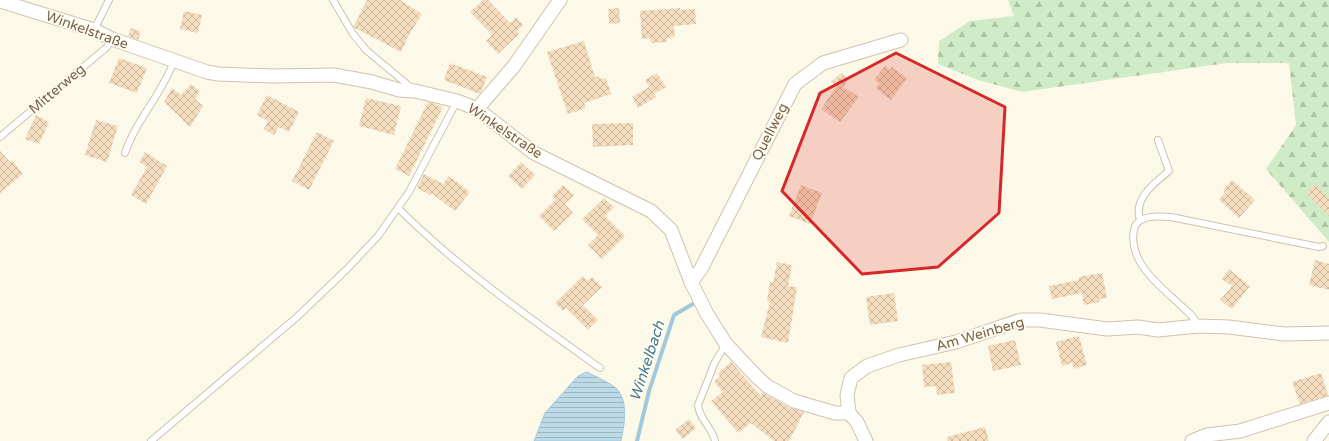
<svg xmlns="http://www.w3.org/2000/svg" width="1329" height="441" viewBox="0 0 1329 441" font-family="'Varela Round',sans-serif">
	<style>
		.forest { fill: url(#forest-firs) }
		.water { fill: url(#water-rules); stroke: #a2c8da }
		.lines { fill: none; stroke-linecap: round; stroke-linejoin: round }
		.stream { stroke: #a2c8da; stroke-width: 4 }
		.building { fill: url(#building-cross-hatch) }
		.service-casing { stroke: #d0c2ad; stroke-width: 8 }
		.minor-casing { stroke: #d0c2ad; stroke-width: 15 }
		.service { stroke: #fff; stroke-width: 6 }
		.minor { stroke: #fff; stroke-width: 13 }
		.marked { fill: #d62828; fill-opacity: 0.2; stroke: #d62828; stroke-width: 3; stroke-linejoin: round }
		.labels { text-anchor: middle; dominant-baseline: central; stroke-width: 3.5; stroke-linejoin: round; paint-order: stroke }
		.street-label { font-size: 14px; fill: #79634b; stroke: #fffcf0 }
		.water-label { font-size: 15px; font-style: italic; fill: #467a94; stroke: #fffcf0 }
	</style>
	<defs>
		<pattern id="forest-firs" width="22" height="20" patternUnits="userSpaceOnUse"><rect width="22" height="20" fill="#cfecc6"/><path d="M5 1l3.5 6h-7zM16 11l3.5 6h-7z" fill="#adc3a3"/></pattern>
		<pattern id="water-rules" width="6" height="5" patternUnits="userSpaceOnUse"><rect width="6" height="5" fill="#bcdae8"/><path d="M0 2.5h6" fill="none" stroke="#9eb4be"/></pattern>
		<pattern id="building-cross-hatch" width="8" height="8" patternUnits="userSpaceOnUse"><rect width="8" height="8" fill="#f4ddbf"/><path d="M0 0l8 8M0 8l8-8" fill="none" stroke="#cab79d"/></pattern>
	</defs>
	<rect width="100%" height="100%" fill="#fdf9e9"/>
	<polygon class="forest" points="1008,0 1329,0 1329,242 1266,169 1296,125 1289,63 1227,63 1022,92 978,80 938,64 939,41 970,21 1014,16"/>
	<path class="water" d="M 587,372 C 594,376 611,383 617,389 C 629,403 624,426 621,441 L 534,441 L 545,413 L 578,376 Z"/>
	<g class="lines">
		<polyline class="stream" points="637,441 649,391 674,315 698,301"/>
	</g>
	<g class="building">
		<polygon points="367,0 400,0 422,14 409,35 401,52 355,28 354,26"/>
		<polygon points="483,0 488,0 510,23 516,17 523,25 517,31 519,34 498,54 486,41 492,35 470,12"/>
		<polygon points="619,8 620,23 609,24 608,9"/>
		<polygon points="680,8 680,10 695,9 696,24 674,26 675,37 667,38 667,42 651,43 650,38 642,39 640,11"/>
		<polygon points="184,11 202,15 198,33 180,29"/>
		<polygon points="131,28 141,32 138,40 128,36"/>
		<polygon points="584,41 595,77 599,76 600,79 606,78 611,94 584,103 586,108 568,114 547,52"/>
		<polygon points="119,58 147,68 137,93 109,83"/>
		<polygon points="450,63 487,77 480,94 444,80"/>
		<polygon points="885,66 890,70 892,67 907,78 891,100 876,88 879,83 874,80"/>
		<polygon points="657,73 666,87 654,94 656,97 638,108 632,97 649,87 645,80"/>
		<polygon points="841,73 848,79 843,87 859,97 840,122 821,109 837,86 831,82"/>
		<polygon points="191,84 200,91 195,99 203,106 190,127 164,102 172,88 181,95"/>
		<polygon points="267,95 299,112 289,132 279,127 274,135 264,129 268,121 257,115"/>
		<polygon points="366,98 401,106 394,135 359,126"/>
		<polygon points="428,102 443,107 409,176 395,169"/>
		<polygon points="36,115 49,122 39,144 25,139"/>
		<polygon points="96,120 118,126 107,162 85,155"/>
		<polygon points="633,123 633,145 593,147 592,124"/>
		<polygon points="317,132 334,141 309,190 292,181"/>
		<polygon points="0,151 10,162 12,160 23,174 0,193"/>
		<polygon points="145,152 167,166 146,204 131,195 147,167 139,162"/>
		<polygon points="521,162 535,175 522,189 508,176"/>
		<polygon points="424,174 443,184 449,176 470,192 455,211 431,193 430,195 417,188"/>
		<polygon points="1232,180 1255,200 1239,218 1219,200 1225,192 1223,190"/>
		<polygon points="1315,184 1329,198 1329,216 1306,193"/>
		<polygon points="563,185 574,195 565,204 573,213 554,231 539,216 555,200 552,196"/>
		<polygon points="801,185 822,193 810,224 789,216"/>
		<polygon points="604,198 614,207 605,216 625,236 602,259 588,245 598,235 582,219"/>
		<polygon points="1315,260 1329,264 1329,290 1309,285"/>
		<polygon points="777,262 792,265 788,286 797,287 788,343 761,337 770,302 767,301 770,282 773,283"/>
		<polygon points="1229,269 1250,286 1232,309 1220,300 1232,286 1222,279"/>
		<polygon points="1102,273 1107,298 1099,299 1100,302 1084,305 1082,293 1052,299 1049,286 1079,280 1079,277"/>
		<polygon points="583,276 587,281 592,277 602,287 583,305 598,320 588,330 566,308 563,311 555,303"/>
		<polygon points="894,293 898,321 870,325 866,297"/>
		<polygon points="1079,336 1087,365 1074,369 1072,363 1062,366 1056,342"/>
		<polygon points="1015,340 1021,365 993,371 988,346"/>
		<polygon points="731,362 761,396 762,392 790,408 804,412 789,441 774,441 751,423 738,433 711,401 723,392 714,382 720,376 718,373"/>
		<polygon points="951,362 955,393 937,395 936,386 924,387 922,365"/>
		<polygon points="1321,373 1328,395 1300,404 1292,382"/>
		<polygon points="689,419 696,428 683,439 675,430"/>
		<polygon points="985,427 989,441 947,441 947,437"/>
	</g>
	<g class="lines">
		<defs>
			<g id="service">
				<polyline points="333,0 353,34 366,50 414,90"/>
				<polyline points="94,30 109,0"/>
				<polyline points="0,137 107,47 112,39"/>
				<path d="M 125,153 C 136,120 162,94 174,61"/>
				<path d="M 398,208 C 459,269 530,318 600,368"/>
				<path d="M 1140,220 C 1133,199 1154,183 1169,171 L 1158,140"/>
				<path d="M 1198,326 C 1194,315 1184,309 1176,301 C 1156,283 1128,260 1134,230 C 1137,214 1159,216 1171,217 L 1319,247 L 1323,246"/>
				<polyline points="151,441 297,317 347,269 378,236 409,192 457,101"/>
				<path d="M 715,441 C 712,427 699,419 698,405 L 715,362 L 726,344"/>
			</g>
			<g id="minor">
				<polyline points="0,1 94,30 112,39 207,72 218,74 273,76 334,75 372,82 399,90 415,91 457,101 477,109 534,153 651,211 671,230 691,282 707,314 726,344 756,376 767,386 794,401 835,413 849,413"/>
				<polyline points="477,109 514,66 560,0"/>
				<polyline points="691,282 701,269 795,84 823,63 901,40"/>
				<polyline points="849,413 847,395 851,378 867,366 899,355 956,342 1021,320 1040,320 1107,329 1138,327 1158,330 1198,326 1229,327 1284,334 1329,333"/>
				<polyline points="849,413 857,422 866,441"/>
				<polyline points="1192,441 1207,435 1240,431 1329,403"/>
				<polyline points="1314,441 1329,422"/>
			</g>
		</defs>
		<use href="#service" class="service-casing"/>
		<use href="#minor" class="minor-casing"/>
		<use href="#service" class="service"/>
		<use href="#minor" class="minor"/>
	</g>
	<path class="marked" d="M 896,53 L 1005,107 L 999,213 L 938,267 L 862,274 L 782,191 L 820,93 Z"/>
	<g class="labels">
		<g class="street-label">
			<text transform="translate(87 30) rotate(20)">Winkelstraße</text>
			<text transform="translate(57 89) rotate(-40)">Mitterweg</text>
			<text transform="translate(505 131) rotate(34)">Winkelstraße</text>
			<text transform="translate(770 132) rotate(-63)">Quellweg</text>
			<text transform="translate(980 334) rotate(-16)">Am Weinberg</text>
		</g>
		<g class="water-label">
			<text transform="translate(647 361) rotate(-72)">Winkelbach</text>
		</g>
	</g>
</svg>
